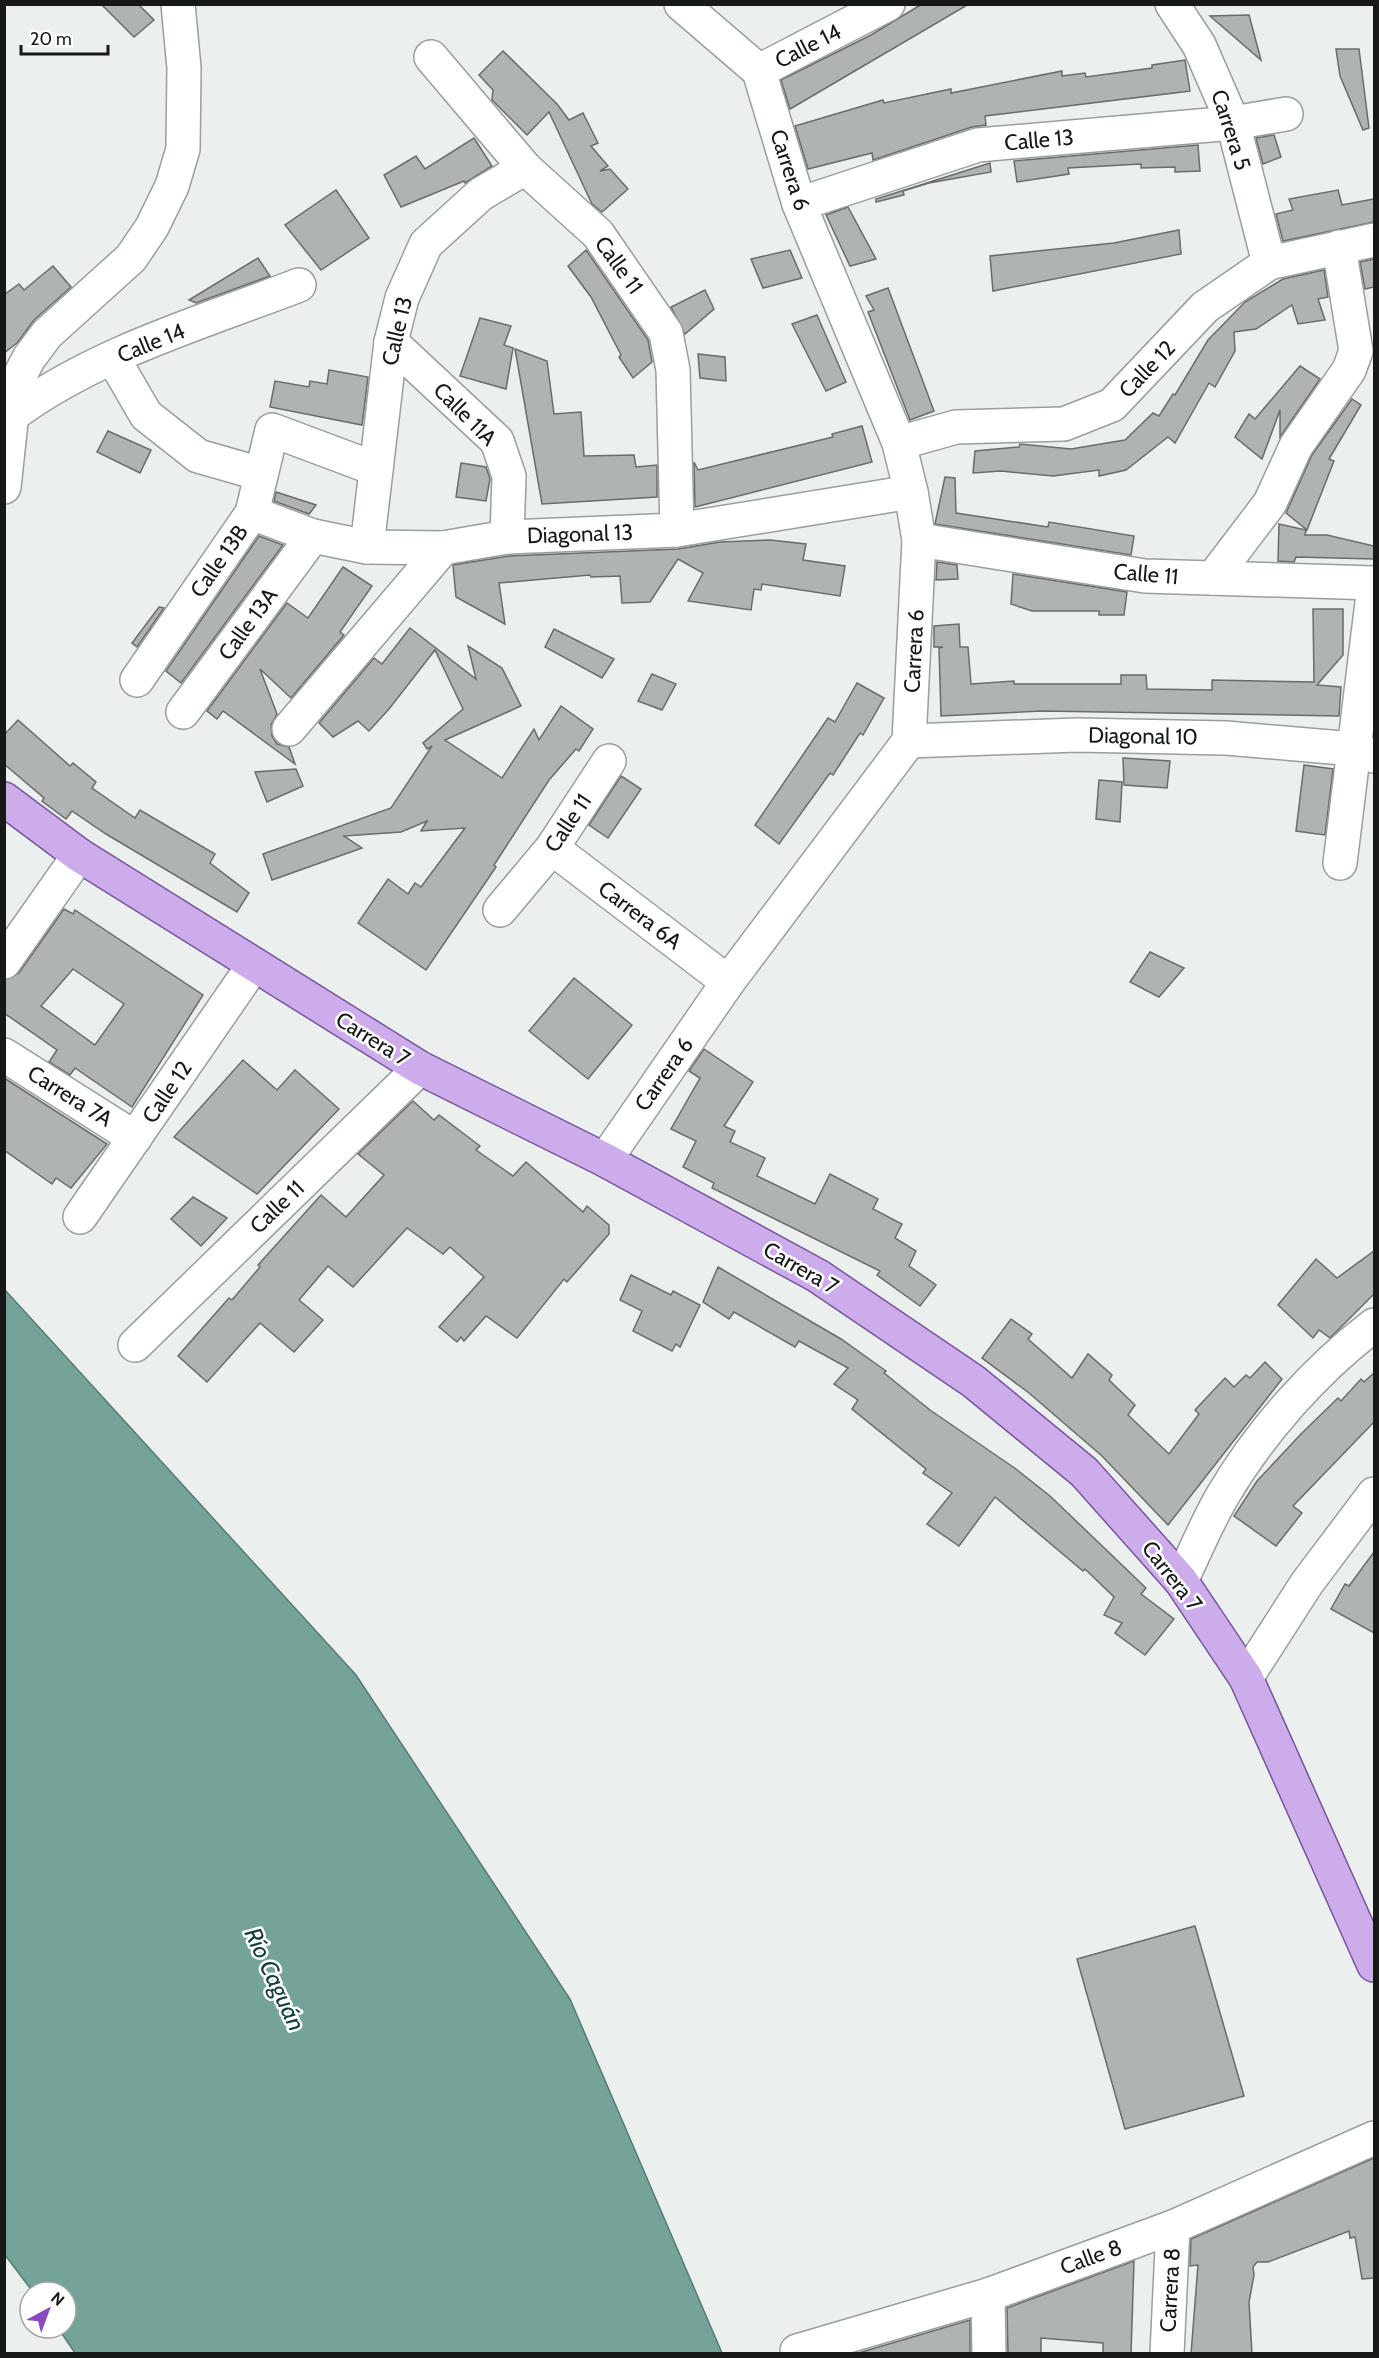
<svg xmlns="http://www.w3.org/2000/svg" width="1379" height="2358" viewBox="0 0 1379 2358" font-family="Cabin,sans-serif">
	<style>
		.water { fill: #74a499; stroke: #587a73; stroke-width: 1.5 }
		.building { fill: #afb4b3; stroke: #686c6b; stroke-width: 1.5; fill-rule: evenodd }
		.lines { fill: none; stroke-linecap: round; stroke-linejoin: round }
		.street-casing { stroke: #9a9e9d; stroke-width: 36 }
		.primary-casing { stroke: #77559a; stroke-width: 36 }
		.street { stroke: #fff; stroke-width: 33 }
		.primary { stroke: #cdacec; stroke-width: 33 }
		.labels { text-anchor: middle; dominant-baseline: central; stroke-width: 5; stroke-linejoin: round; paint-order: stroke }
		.street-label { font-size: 22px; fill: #171919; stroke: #fff }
		.water-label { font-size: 24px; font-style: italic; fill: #144038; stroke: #fff }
	</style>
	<rect width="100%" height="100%" fill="#ebf0ef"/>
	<polygon class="water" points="5,1290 356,1675 570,1999 722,2353 75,2353 58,2328 66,2328 66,2292 33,2292 5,2255"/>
	<g class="building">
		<polygon points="101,4 138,4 154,20 134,37"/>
		<polygon points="922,4 969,4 790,109 781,80 871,35"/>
		<polygon points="1249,15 1261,60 1210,16"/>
		<polygon points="1336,49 1359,49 1369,128 1363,130 1340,76"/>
		<polygon points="503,51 557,104 569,120 583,113 598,143 591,146 608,166 600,171 610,169 628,189 602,212 592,204 549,112 527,135 492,100 493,90 479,75"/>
		<polygon points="1185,60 1190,91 985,116 986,125 972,127 873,160 872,153 808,169 795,126 883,100 884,103 951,89 951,93 1062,71 1062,76 1085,73 1086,77 1152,68 1152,65"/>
		<polygon points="1274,135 1281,157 1263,164 1256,138"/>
		<polygon points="474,138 492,166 465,183 464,181 401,207 384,175 416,156 425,169"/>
		<polygon points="1198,145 1200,171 1175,172 1175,167 1141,168 1141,164 1068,168 1069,174 1017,182 1014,161"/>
		<polygon points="990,163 991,172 929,183 903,191 904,195 876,202 876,199"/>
		<polygon points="336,190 369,238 321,270 285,225"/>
		<polygon points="1338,190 1342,205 1374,199 1374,222 1283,241 1276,214 1293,210 1289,199"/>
		<polygon points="848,207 876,259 850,266 826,215"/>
		<polygon points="1179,230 1181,254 993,291 990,256 1114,243"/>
		<polygon points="586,250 648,340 652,362 633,378 619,357 621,355 591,297 568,266"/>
		<polygon points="790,250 802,278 763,288 751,259"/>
		<polygon points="258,258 270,276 196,303 189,300"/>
		<polygon points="1374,259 1374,287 1365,289 1360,262"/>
		<polygon points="53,266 71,287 34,320 17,343 4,353 4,295 19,284 24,290"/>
		<polygon points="1324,270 1328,297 1318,299 1325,320 1298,324 1292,305 1256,329 1234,332 1235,351 1215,387 1209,383 1175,443 1168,437 1126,470 1099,476 1099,470 1053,476 1001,471 973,473 975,451 1019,447 1020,444 1071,449 1125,440 1153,413 1159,416 1173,394 1175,395 1208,340 1245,302 1283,279"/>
		<polygon points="888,288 934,411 910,420 868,312 874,310 866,296"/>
		<polygon points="705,290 714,309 685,334 671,307"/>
		<polygon points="817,315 846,382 826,391 792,324"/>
		<polygon points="480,318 511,326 504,345 513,348 506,389 460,376"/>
		<polygon points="515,349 547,361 554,414 581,412 584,456 634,455 636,467 657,465 657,497 542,504"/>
		<polygon points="698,354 725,357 726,381 700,378"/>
		<polygon points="1300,366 1320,379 1280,437 1280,410 1262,459 1235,437 1249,414 1255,419"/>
		<polygon points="329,370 368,377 362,425 270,407 275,381 309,387 310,381 327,384"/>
		<polygon points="1352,399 1361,405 1329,459 1334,461 1307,530 1286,513 1312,455"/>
		<polygon points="862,426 872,462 695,507 694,462 698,470 833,437 832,434"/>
		<polygon points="108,431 151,450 140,473 97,452"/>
		<polygon points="461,463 486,467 490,479 486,501 456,497"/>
		<polygon points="945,477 955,478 956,513 1048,527 1049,522 1134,536 1131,555 935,524"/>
		<polygon points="276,492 316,505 309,514 274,501"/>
		<polygon points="1279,524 1306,530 1305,535 1327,535 1374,546 1374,559 1296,557 1294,562 1278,561"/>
		<polygon points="259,536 283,545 181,683 166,671"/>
		<polygon points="770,540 806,544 803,560 845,566 840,596 762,584 761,590 754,589 751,610 688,601 703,573 678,559 650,602 622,603 620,576 591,577 590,575 499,583 505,624 456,597 453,565 509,556 678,549 720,542"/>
		<polygon points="937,562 957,565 958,579 936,580"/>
		<polygon points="343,567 372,586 340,632 344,635 291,698 260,669 277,714 271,725 272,736 277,744 289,747 295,764 223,711 217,719 207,711 287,603 308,618"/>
		<polygon points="1013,574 1127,592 1124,615 1099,615 1099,611 1032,611 1011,604"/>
		<polygon points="159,607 164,608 137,647 132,643"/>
		<polygon points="1313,609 1343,609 1343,655 1317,685 1341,687 1339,716 1042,711 941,716 939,648 943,647 934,647 934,626 959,624 960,647 968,647 971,684 1014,681 1014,684 1121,684 1121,675 1146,675 1147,689 1212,690 1212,680 1314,682"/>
		<polygon points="410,628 476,679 468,646 502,668 521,706 445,740 502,778 534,729 539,740 561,706 593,729 579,751 576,749 549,780 494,865 496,867 426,970 358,923 388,879 408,894 415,883 421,887 465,828 421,831 427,821 401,832 344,836 362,848 272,880 263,854 391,808 432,746 427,749 423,743 463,709 435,650 389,709 369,731 358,721 333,737 319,723 374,658 382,664"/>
		<polygon points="554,629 614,659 602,678 545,647"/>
		<polygon points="652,674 676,684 662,710 638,701"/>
		<polygon points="857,683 884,698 863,735 860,733 833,775 830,773 779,844 755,825 828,718 835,722"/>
		<polygon points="18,720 70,766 73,763 96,782 92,788 135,818 140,810 215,854 210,863 249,893 237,912 106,834 72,811 66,819 42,801 44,798 4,764 4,735"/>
		<polygon points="1123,758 1170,761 1167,788 1124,785"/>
		<polygon points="1304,765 1333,769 1325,835 1296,831"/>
		<polygon points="296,769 303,786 267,802 255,772"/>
		<polygon points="621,776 641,789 608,838 589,825"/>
		<polygon points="1099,780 1122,782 1120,822 1096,819"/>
		<path d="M 64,909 L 73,914 L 75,910 L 203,995 L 132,1107 L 75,1068 L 70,1075 L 49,1062 L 57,1050 L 4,1013 L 4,980 L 19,973 ZM 73,969 L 124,1004 L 95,1045 L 41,1006 Z"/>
		<polygon points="1150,952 1184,968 1159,997 1130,982"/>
		<polygon points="574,978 632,1025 588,1079 529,1031"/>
		<polygon points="704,1049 753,1082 724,1126 735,1131 730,1142 765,1158 757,1176 815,1204 830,1174 878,1199 873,1209 902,1224 895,1238 916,1251 909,1266 936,1285 920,1306 877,1275 880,1271 712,1188 714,1183 683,1167 696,1141 671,1129 700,1078 689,1071"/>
		<polygon points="243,1060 277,1090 295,1070 339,1109 257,1194 174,1137"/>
		<polygon points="4,1078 107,1144 71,1188 56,1178 52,1184 4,1150"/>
		<polygon points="413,1101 434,1120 439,1115 480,1146 476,1150 513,1176 526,1162 583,1212 587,1206 609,1225 609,1234 567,1282 564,1279 517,1338 486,1316 464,1341 461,1337 457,1342 439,1327 484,1277 450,1247 443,1254 407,1228 353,1287 328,1266 299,1300 323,1320 294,1352 260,1323 207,1382 178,1356 229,1298 232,1300 260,1267 258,1265 321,1195 346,1217 384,1175 358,1154"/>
		<polygon points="193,1197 227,1218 201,1246 171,1219"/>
		<polygon points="1374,1251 1374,1294 1330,1338 1319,1330 1313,1338 1278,1305 1316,1259 1337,1278"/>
		<polygon points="718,1267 841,1339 886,1371 884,1373 930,1410 1016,1469 1050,1496 1146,1588 1141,1594 1174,1619 1145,1655 1115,1633 1122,1623 1104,1615 1114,1597 1085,1569 1083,1571 995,1497 959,1546 927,1524 952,1493 923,1473 926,1469 852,1409 858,1400 834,1384 848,1368 799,1341 795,1347 734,1312 729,1319 703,1302"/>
		<polygon points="631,1275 671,1295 673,1291 700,1305 680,1347 676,1344 672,1351 633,1331 642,1311 620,1300"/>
		<polygon points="1011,1319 1032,1334 1028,1339 1072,1378 1088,1354 1112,1375 1109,1380 1135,1405 1128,1415 1169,1454 1199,1414 1195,1410 1225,1378 1234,1387 1246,1375 1250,1378 1265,1362 1282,1379 1168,1525 1102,1456 1029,1393 982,1358"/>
		<polygon points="1374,1373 1374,1422 1293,1506 1302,1513 1276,1546 1234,1516 1257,1481 1301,1434 1338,1398 1341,1401 1361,1379 1364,1382"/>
		<polygon points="1374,1552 1374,1633 1331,1609 1345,1584 1349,1586"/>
		<polygon points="1195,1926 1244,2096 1125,2129 1077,1959"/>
		<polygon points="1374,2158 1374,2278 1362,2279 1355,2237 1350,2238 1349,2231 1268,2262 1257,2262 1253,2267 1254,2275 1249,2302 1252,2354 1191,2354 1198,2265 1190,2266 1191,2239"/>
		<polygon points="1134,2261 1131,2354 1103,2354 1103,2343 1041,2338 1041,2354 1008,2354 1007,2308"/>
		<polygon points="970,2320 970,2354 855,2354"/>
	</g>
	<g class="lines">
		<defs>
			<g id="street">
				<polyline points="681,4 759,71"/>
				<polyline points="1172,4 1199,45 1233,123 1269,263"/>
				<polyline points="431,57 525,168 598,234 666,333 673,370 677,530"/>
				<polyline points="759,71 888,4"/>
				<polyline points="799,204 978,145 1233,123 1286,114"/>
				<polyline points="391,342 497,441 509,476 507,537"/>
				<polyline points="113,358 146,415 198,456 261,474"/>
				<path d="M 11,416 C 93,354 203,322 299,285"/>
				<polyline points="899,443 956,427 1064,424 1112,405 1205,307 1269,263 1374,240"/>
				<polyline points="4,487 15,385 29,358 47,334 131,258 152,227 172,186 183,149 184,68 178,4"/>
				<polyline points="252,513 313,536 367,547 443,548 507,537 677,530 911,492"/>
				<polyline points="919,540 1145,576 1374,583"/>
				<polyline points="367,547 391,342 402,298 426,244 481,194 525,168"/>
				<polyline points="1213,578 1270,503 1296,446 1349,370 1356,351 1339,247"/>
				<polyline points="137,680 252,513 272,430 376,469"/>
				<polyline points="183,712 313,536"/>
				<polyline points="289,729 443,548"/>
				<polyline points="909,741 1077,735 1226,738 1354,749 1374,756"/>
				<polyline points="552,848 728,982"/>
				<polyline points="1340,863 1374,586"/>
				<polyline points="500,910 552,848 609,761"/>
				<polyline points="4,962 79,855"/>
				<polyline points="4,1055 135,1138"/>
				<polyline points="605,1160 728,982 909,741 919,540 911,492 899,443 799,204 759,71"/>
				<polyline points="80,1217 253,966"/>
				<polyline points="135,1345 420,1068"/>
				<path d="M 1181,1581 C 1195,1552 1207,1522 1223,1495 C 1261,1431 1315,1370 1374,1325"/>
				<polyline points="1246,1678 1307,1583 1374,1494"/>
				<polyline points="988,2295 989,2354"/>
				<polyline points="797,2351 988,2295 1173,2227 1374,2138"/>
				<polyline points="1167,2354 1173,2227"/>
			</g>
			<polyline id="primary" points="4,799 79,855 420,1068 605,1160 818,1276 973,1381 1084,1472 1181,1581 1246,1678 1374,1965"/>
		</defs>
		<use href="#street" class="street-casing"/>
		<use href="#primary" class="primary-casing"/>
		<use href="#street" class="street"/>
		<use href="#primary" class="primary"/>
	</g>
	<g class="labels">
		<g class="street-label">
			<text transform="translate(808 46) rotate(-27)">Calle 14</text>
			<text transform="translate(1231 130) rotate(72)">Carrera 5</text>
			<text transform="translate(1039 140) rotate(-5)">Calle 13</text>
			<text transform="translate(790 170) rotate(72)">Carrera 6</text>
			<text transform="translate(619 265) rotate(54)">Calle 11</text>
			<text transform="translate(397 331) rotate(-77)">Calle 13</text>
			<text transform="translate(151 343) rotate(-22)">Calle 14</text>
			<text transform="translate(1147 369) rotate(-46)">Calle 12</text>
			<text transform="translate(465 414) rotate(45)">Calle 11A</text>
			<text transform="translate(580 534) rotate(-2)">Diagonal 13</text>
			<text transform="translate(219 561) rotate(-55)">Calle 13B</text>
			<text transform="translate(1146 574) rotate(5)">Calle 11</text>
			<text transform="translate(248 624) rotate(-54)">Calle 13A</text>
			<text transform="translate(914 651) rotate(-87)">Carrera 6</text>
			<text transform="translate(1143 736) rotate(1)">Diagonal 10</text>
			<text transform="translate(568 823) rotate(-56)">Calle 11</text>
			<text transform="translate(640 915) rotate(37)">Carrera 6A</text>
			<text transform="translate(373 1039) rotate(32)">Carrera 7</text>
			<text transform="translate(664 1074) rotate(-55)">Carrera 6</text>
			<text transform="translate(167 1092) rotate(-56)">Calle 12</text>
			<text transform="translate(70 1096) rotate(32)">Carrera 7A</text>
			<text transform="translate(277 1207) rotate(-44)">Calle 11</text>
			<text transform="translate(801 1268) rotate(30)">Carrera 7</text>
			<text transform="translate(1172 1576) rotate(52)">Carrera 7</text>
			<text transform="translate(1091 2257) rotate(-20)">Calle 8</text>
			<text transform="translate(1170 2290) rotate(-87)">Carrera 8</text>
		</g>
		<g class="water-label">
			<text transform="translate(275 1979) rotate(65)">Río Caguán</text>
		</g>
	</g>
	<rect width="1379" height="2358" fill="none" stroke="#171919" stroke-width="12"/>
	<g transform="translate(48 2310) rotate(41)"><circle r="28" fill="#ffffff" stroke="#a2a3a3" stroke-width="1.5"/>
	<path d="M0-4.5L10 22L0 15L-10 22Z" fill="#8949bf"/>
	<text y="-9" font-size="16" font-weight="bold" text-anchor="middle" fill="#171919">N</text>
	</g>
	<path d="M21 45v9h87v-9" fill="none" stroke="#171919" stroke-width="3"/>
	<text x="30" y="45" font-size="18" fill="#171919" stroke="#ffffff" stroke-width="4.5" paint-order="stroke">20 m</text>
</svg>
